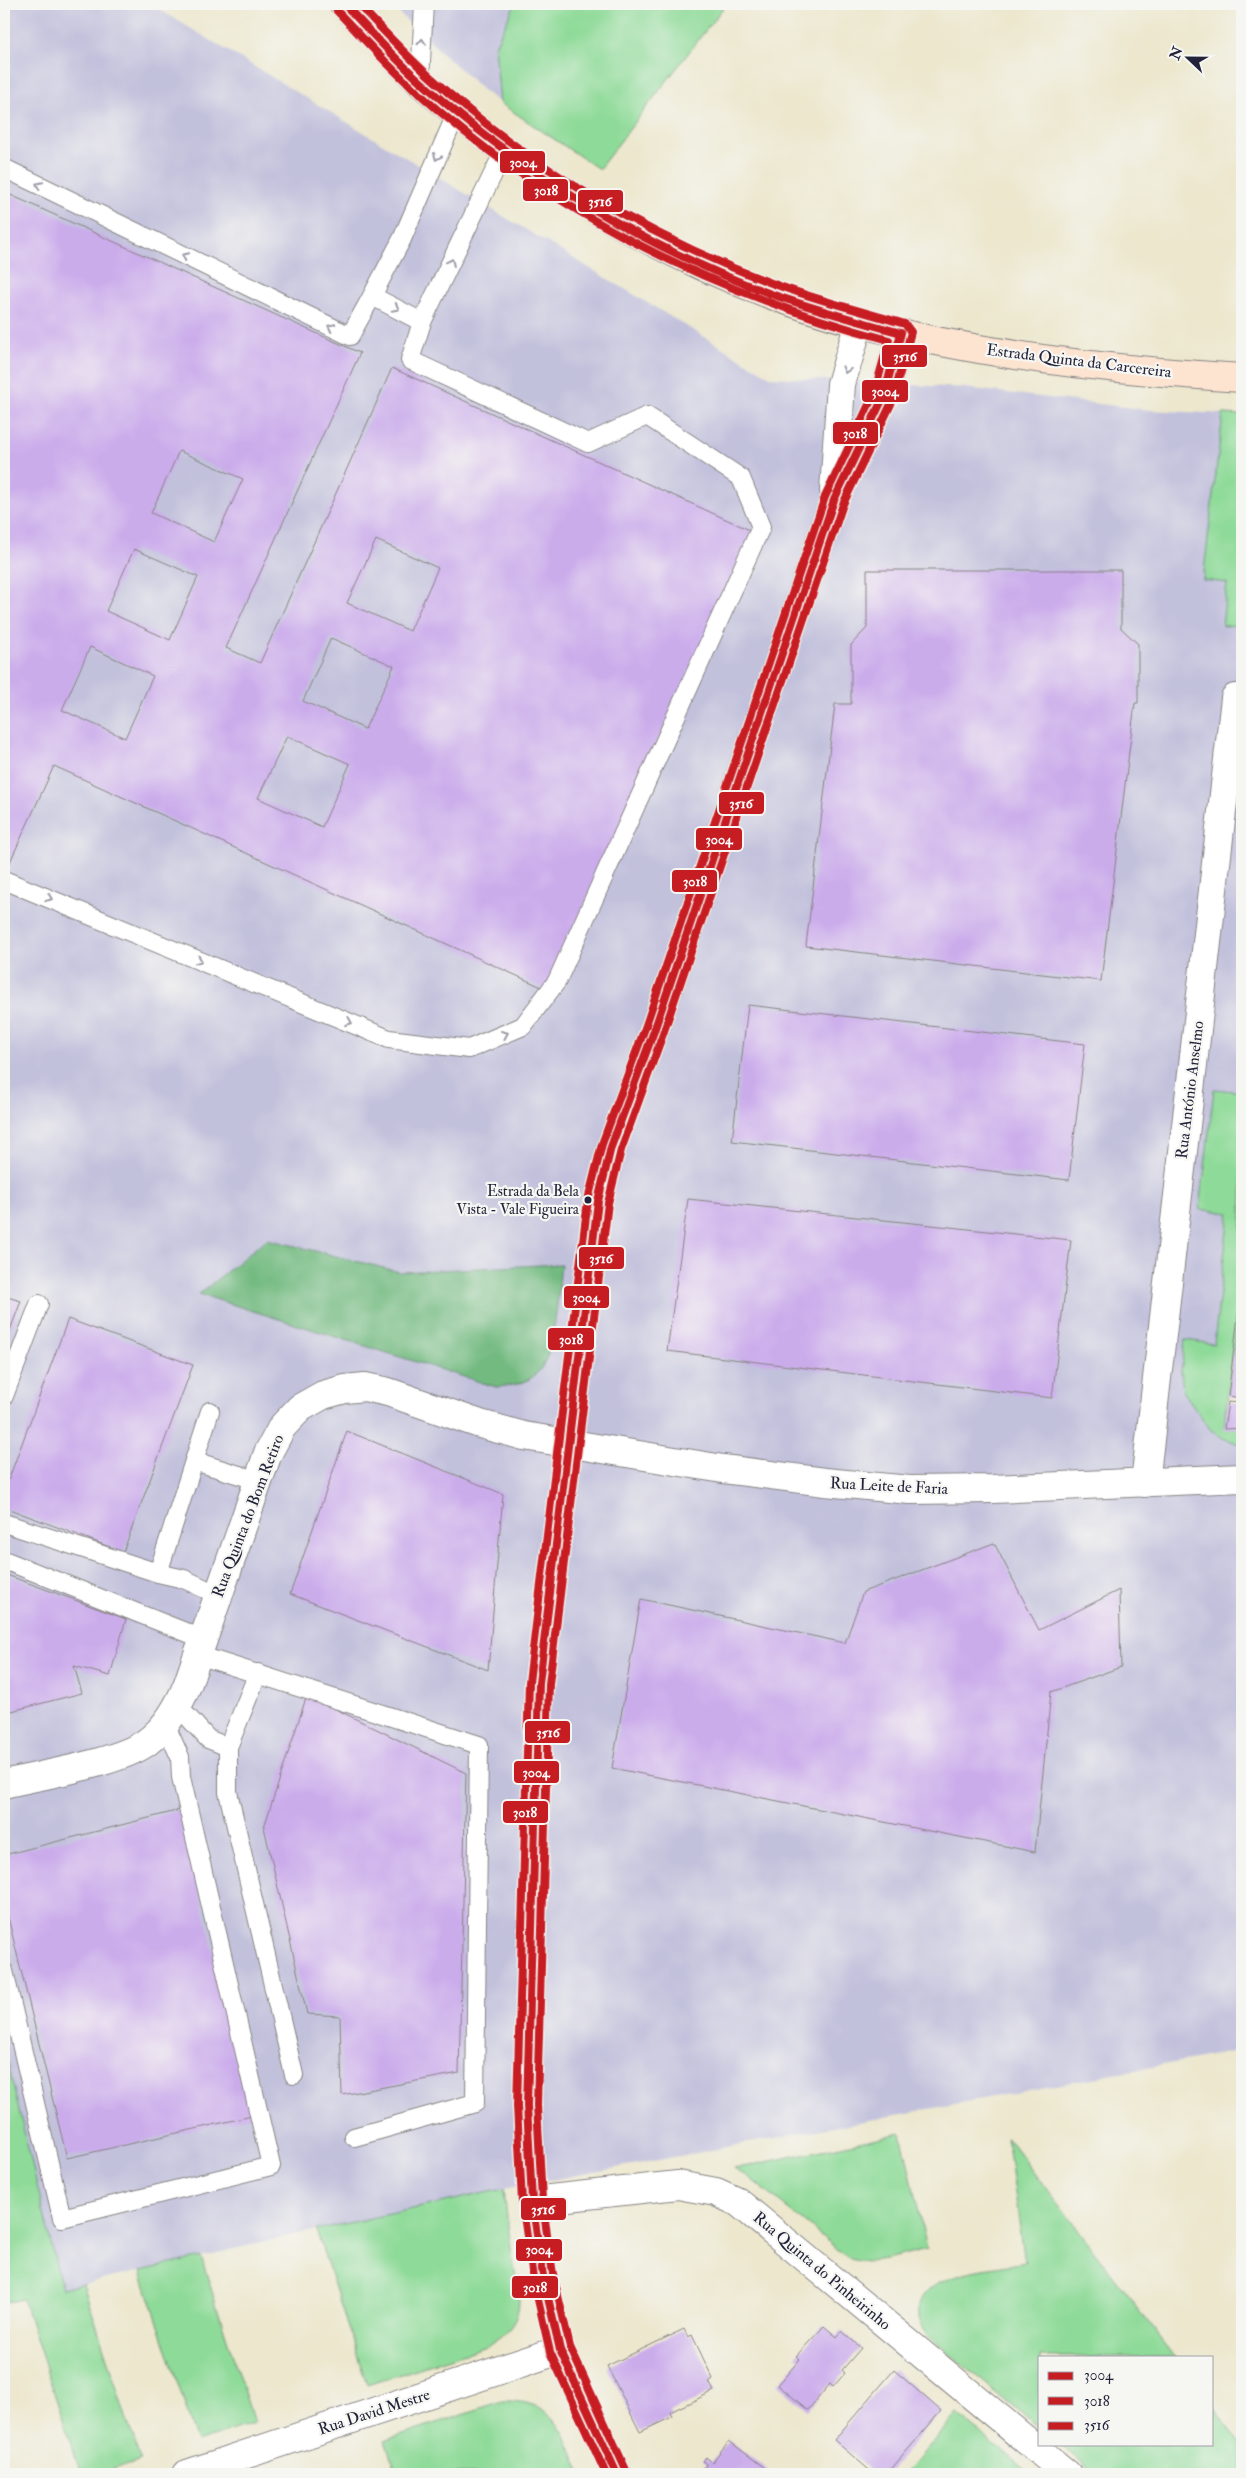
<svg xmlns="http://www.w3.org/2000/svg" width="1246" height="2478" viewBox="0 0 1246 2478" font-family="'IM FELL Double Pica',serif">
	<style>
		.industrial { fill: #c2c1dc }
		.green { fill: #8eda98; stroke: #587e6a }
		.forest { fill: #72ba80; stroke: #4a6e5e }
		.building { fill: #cbaceb; fill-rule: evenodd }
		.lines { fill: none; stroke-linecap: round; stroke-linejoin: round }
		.service-casing { stroke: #878484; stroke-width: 20 }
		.minor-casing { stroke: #878484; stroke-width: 30 }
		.tertiary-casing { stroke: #878484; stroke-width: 30 }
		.secondary-casing { stroke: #878484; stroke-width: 30 }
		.service { stroke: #fff; stroke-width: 18 }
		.minor { stroke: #fff; stroke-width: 28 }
		.tertiary { stroke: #fff; stroke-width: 28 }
		.secondary { stroke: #fde4d1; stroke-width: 28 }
		.bus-1-casing { stroke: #f6f6f2; stroke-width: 11 }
		.bus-2-casing { stroke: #f6f6f2; stroke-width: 11 }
		.bus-3-casing { stroke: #f6f6f2; stroke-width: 11 }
		.bus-1 { stroke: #c61d23; stroke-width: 8 }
		.bus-2 { stroke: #c61d23; stroke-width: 8 }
		.bus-3 { stroke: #c61d23; stroke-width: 8 }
		.oneway { stroke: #9c9ca7 }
		.bus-dot { fill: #22223b; stroke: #f6f6f2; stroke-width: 2 }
		.labels { text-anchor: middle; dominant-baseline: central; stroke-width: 4.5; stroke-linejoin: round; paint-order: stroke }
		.bus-label { font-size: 15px; fill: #22223b; stroke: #f6f6f2; text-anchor: end }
		.street-label { font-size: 16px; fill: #22223b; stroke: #f6f6f2 }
		.line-badge { stroke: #f6f6f2; stroke-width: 2 }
		.badge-label { font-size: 14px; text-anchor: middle; font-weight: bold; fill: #fff }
	</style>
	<rect width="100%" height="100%" fill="#f6f6f2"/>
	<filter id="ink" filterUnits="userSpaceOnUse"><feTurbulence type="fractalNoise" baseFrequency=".02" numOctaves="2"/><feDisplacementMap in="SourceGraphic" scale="10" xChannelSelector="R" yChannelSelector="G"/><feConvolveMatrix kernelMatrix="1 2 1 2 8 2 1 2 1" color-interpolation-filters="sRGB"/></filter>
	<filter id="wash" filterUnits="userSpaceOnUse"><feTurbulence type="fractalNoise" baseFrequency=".0096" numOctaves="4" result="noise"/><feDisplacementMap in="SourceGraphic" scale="20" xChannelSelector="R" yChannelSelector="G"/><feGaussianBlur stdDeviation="1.12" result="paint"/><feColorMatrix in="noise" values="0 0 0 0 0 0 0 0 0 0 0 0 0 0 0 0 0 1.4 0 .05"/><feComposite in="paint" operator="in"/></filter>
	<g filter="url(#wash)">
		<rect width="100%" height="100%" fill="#ece7cd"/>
		<g class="industrial">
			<polygon points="4,4 150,4 771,377 965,388 1150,410 1242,415 1242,1272 1224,1428 1242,1428 1242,2050 504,2189 303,2233 4,2303"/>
			<polygon points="389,4 515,4 495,46 500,103 483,90"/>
		</g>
		<g class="green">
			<polygon points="515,4 726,4 599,169 500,103 495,46"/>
			<polygon points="1223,414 1242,415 1242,625 1222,626 1227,583 1203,580"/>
			<polygon points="1214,1089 1242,1092 1242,1272 1224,1428 1242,1428 1242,1445 1220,1437 1210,1429 1183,1391 1181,1371 1185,1340 1214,1344 1229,1213 1200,1209"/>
			<polygon points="4,2048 62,2289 83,2284 140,2460 99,2474 81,2474 23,2299 4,2303"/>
			<path d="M 901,2133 L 927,2249 C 903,2254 871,2267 847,2257 L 751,2179 L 734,2169 Z"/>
			<path d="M 1007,2137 L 1175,2357 L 1040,2357 L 1040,2429 L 926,2334 C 920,2326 917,2319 918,2309 C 923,2270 995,2269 1025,2262 Z"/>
			<path d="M 504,2189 C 506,2211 509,2233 512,2255 C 519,2296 531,2321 487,2346 L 367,2385 L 316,2230 Z"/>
			<polygon points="201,2257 254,2423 197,2442 141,2271"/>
			<path d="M 502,2401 C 556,2399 563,2432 581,2474 L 396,2474 L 385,2440 Z"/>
			<polygon points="1212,2406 1242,2445 1242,2474 1095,2474 1059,2444 1212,2444"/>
			<polygon points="957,2414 1029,2473 905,2474"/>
		</g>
		<path class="forest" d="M 267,1239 L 400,1272 L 561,1264 C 558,1289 556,1354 538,1372 C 527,1384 512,1386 496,1387 L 199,1294 Z"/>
		<g id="blocks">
			<g class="building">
				<path d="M 4,192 L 360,353 L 226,648 L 260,663 L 392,368 L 752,531 L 546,989 L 54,766 L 9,864 L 4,861 ZM 179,451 L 243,479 L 214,542 L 151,513 ZM 376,540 L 438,568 L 410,631 L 347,603 ZM 134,549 L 198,577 L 170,640 L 106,611 ZM 331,638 L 394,666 L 365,729 L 303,701 ZM 90,647 L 153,676 L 125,738 L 62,710 ZM 287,736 L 350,764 L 322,827 L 258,798 Z"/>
				<polygon points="867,570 1121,570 1121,628 1138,644 1138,703 1135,703 1101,981 806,946 835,704 851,704 851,645 867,628"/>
				<polygon points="748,1005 1085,1044 1069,1180 732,1141"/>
				<polygon points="688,1199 1071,1240 1052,1398 667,1351"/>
				<polygon points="4,1296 21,1301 4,1346"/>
				<polygon points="1239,1308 1242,1308 1242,1398 1228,1396"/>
				<polygon points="68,1319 193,1365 123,1552 4,1507 4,1492"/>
				<polygon points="1228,1402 1242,1403 1242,1428 1224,1429"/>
				<polygon points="347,1431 503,1494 488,1670 290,1594"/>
				<polygon points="994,1543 1039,1630 1119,1590 1121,1667 1051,1692 1035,1852 612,1768 641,1599 845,1643 863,1592"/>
				<polygon points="4,1574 126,1619 110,1676 74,1666 82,1693 4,1713"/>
				<polygon points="307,1695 466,1773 459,2073 342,2095 340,2016 307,2014 264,1827"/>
				<polygon points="180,1810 252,2116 67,2158 4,1901 4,1855"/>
				<polygon points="824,2326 837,2337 842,2331 861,2348 842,2370 845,2373 833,2387 830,2384 808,2410 778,2385 800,2359 796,2356"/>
				<polygon points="684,2329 688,2337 692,2335 713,2379 709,2382 714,2391 670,2412 672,2417 640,2432 607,2366"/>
				<polygon points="894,2370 941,2411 887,2474 874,2474 834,2440"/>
				<polygon points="729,2441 773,2474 699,2474 707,2464 703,2461 706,2457 712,2462"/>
			</g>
		</g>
	</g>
	<g filter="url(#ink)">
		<use href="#blocks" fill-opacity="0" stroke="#878484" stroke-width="1"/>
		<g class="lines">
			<defs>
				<g id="service">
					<polyline points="420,81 424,4"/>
					<polyline points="4,168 350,336 372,296"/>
					<polyline points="422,322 372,296 402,239 457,112"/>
					<polyline points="4,880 389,1039 469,1049 523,1026 557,981 761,527 741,478 647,416 588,443 410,360 422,322 505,149"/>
					<polyline points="4,1396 39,1304"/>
					<polyline points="194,1461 259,1481"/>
					<polyline points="4,1523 158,1573 210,1411"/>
					<polyline points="4,1560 203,1639"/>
					<polyline points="158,1573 184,1579 218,1595"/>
					<polyline points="198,1655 479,1745 475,2103 354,2137"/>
					<polyline points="258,1673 228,1747 228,1792 294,2075"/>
					<polyline points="178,1706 208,1739 228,1747"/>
					<polyline points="4,1971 62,2218 271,2166 181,1777 180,1757 165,1724"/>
				</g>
				<g id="minor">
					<polyline points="1145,1483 1235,698"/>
					<path d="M 4,1784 C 40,1775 119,1763 147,1742 C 167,1727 179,1706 188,1683 L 268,1453 L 282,1427 L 300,1408 L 323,1395 L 345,1389 L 365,1387 L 388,1392 L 480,1424 L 524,1436 L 723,1469 L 825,1482 L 910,1490 L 993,1489 L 1242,1478"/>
					<polyline points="532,2201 678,2185 716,2192 738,2202 1067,2474"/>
					<polyline points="187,2474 560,2350"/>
				</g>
				<g id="tertiary">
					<polyline points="834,491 841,384 859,323"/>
					<polyline points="617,2474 560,2350 543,2276 532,2201 527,2105 539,1683 598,1201 611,1147 654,1031 834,500 883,398 901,333"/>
				</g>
				<path id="secondary" d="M 344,4 C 369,30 394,58 421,83 C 543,191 701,281 859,323 C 984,356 1114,370 1242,378"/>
			</defs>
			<use href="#service" class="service-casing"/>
			<use href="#minor" class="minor-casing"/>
			<use href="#tertiary" class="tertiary-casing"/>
			<use href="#secondary" class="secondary-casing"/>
			<use href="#service" class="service"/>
			<use href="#minor" class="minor"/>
			<use href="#tertiary" class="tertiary"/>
			<use href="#secondary" class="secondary"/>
			<defs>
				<path id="bus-1" d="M 344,4 C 369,30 394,58 421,82 C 523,173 642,246 771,294 C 814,309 857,321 901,333 L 883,398 L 834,500 L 654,1031 L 611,1147 L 598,1201 L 539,1683 L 527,2105 L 532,2201 L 543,2276 L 560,2350 L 617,2474"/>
				<path id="bus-2" d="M 337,11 C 362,37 387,65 414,89 C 551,213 711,293 889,340 L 874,394 L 825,497 L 645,1028 L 602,1144 L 588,1200 L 529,1682 L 517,2106 L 522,2202 L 533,2278 L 550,2352 L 606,2474"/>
				<path id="bus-3" d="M 358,4 C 380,27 403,52 427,74 C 527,165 647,237 774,284 C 817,300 861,311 905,324 L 911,332 L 892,402 L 843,504 L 663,1034 L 621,1150 L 608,1203 L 549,1684 L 537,2105 L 542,2200 L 553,2274 L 570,2347 L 626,2470"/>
			</defs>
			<use href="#bus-1" class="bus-1-casing"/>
			<use href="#bus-2" class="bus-2-casing"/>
			<use href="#bus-3" class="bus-3-casing"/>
			<use href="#bus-1" class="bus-1"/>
			<use href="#bus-2" class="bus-2"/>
			<use href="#bus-3" class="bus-3"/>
		</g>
		<defs><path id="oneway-chevron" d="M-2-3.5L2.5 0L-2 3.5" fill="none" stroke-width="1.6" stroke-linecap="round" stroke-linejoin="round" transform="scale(1.25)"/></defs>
		<g class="oneway">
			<use href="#oneway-chevron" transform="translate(422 42) rotate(-87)"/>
			<use href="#oneway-chevron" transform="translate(437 157) rotate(113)"/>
			<use href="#oneway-chevron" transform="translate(39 185) rotate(-154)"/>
			<use href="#oneway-chevron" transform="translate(185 256) rotate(-154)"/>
			<use href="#oneway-chevron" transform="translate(451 262) rotate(-64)"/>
			<use href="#oneway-chevron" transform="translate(396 308) rotate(27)"/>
			<use href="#oneway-chevron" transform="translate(331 327) rotate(-154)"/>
			<use href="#oneway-chevron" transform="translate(846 370) rotate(106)"/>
			<use href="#oneway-chevron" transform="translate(49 898) rotate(22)"/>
			<use href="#oneway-chevron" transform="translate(199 960) rotate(22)"/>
			<use href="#oneway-chevron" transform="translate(349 1022) rotate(22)"/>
			<use href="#oneway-chevron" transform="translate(505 1034) rotate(-23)"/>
		</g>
	</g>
	<circle class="bus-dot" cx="588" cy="1200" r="4.5"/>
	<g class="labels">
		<g class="bus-label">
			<text x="579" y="1191">Estrada da Bela<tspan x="579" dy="18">Vista - Vale Figueira</tspan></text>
		</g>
		<g class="street-label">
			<text transform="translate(1079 361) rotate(7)">Estrada Quinta da Carcereira</text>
			<text transform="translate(1190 1090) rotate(-83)">Rua António Anselmo</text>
			<text transform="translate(889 1486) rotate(3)">Rua Leite de Faria</text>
			<text transform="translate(248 1516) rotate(-69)">Rua Quinta do Bom Retiro</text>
			<text transform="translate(822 2271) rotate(40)">Rua Quinta do Pinheirinho</text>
			<text transform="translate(374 2412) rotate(-18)">Rua David Mestre</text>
		</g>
	</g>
	<g class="line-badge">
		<rect x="499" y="150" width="47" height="24" rx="5" fill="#c61d23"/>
		<rect x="522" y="178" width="47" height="24" rx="5" fill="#c61d23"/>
		<rect x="577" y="189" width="47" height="24" rx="5" fill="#c61d23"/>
		<rect x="881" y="344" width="47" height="24" rx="5" fill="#c61d23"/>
		<rect x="861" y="379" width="48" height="24" rx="5" fill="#c61d23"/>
		<rect x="832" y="421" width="47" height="24" rx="5" fill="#c61d23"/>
		<rect x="718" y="791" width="47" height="24" rx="5" fill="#c61d23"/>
		<rect x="695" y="827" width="48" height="24" rx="5" fill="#c61d23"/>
		<rect x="671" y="869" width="47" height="24" rx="5" fill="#c61d23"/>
		<rect x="578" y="1246" width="47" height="24" rx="5" fill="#c61d23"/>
		<rect x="563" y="1285" width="47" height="24" rx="5" fill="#c61d23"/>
		<rect x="547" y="1327" width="48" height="24" rx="5" fill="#c61d23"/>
		<rect x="524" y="1720" width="47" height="24" rx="5" fill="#c61d23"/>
		<rect x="513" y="1760" width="47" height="24" rx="5" fill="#c61d23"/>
		<rect x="502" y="1800" width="47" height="24" rx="5" fill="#c61d23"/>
		<rect x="520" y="2197" width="47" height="24" rx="5" fill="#c61d23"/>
		<rect x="515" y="2238" width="48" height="24" rx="5" fill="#c61d23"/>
		<rect x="511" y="2275" width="48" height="24" rx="5" fill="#c61d23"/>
	</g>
	<g class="badge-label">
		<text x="523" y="167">3004</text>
		<text x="546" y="195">3018</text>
		<text x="600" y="206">3516</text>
		<text x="905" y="361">3516</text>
		<text x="885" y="396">3004</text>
		<text x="855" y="438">3018</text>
		<text x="741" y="808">3516</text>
		<text x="719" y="844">3004</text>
		<text x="695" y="886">3018</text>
		<text x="601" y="1263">3516</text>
		<text x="586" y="1302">3004</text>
		<text x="571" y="1344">3018</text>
		<text x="548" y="1737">3516</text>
		<text x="536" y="1777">3004</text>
		<text x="525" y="1817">3018</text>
		<text x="543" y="2214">3516</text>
		<text x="539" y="2254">3004</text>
		<text x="535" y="2292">3018</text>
	</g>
	<rect width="1246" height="2478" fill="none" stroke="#f6f6f2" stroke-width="20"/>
	<rect x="1038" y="2356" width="175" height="90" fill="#f6f6f2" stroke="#a1a1a9"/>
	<rect x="1048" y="2372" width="25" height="8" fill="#c61d23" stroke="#a1a1a9"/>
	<text x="1084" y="2380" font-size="15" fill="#22223b">3004</text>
	<rect x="1048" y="2397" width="25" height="8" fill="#c61d23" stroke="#a1a1a9"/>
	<text x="1084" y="2406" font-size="15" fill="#22223b">3018</text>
	<rect x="1048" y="2422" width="25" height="8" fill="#c61d23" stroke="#a1a1a9"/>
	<text x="1084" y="2430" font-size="15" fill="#22223b">3516</text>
	<g transform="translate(1188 58) rotate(292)" stroke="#f6f6f2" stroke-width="4" paint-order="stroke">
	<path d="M0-4L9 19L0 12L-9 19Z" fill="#22223b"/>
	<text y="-8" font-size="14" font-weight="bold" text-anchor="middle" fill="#22223b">N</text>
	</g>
</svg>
